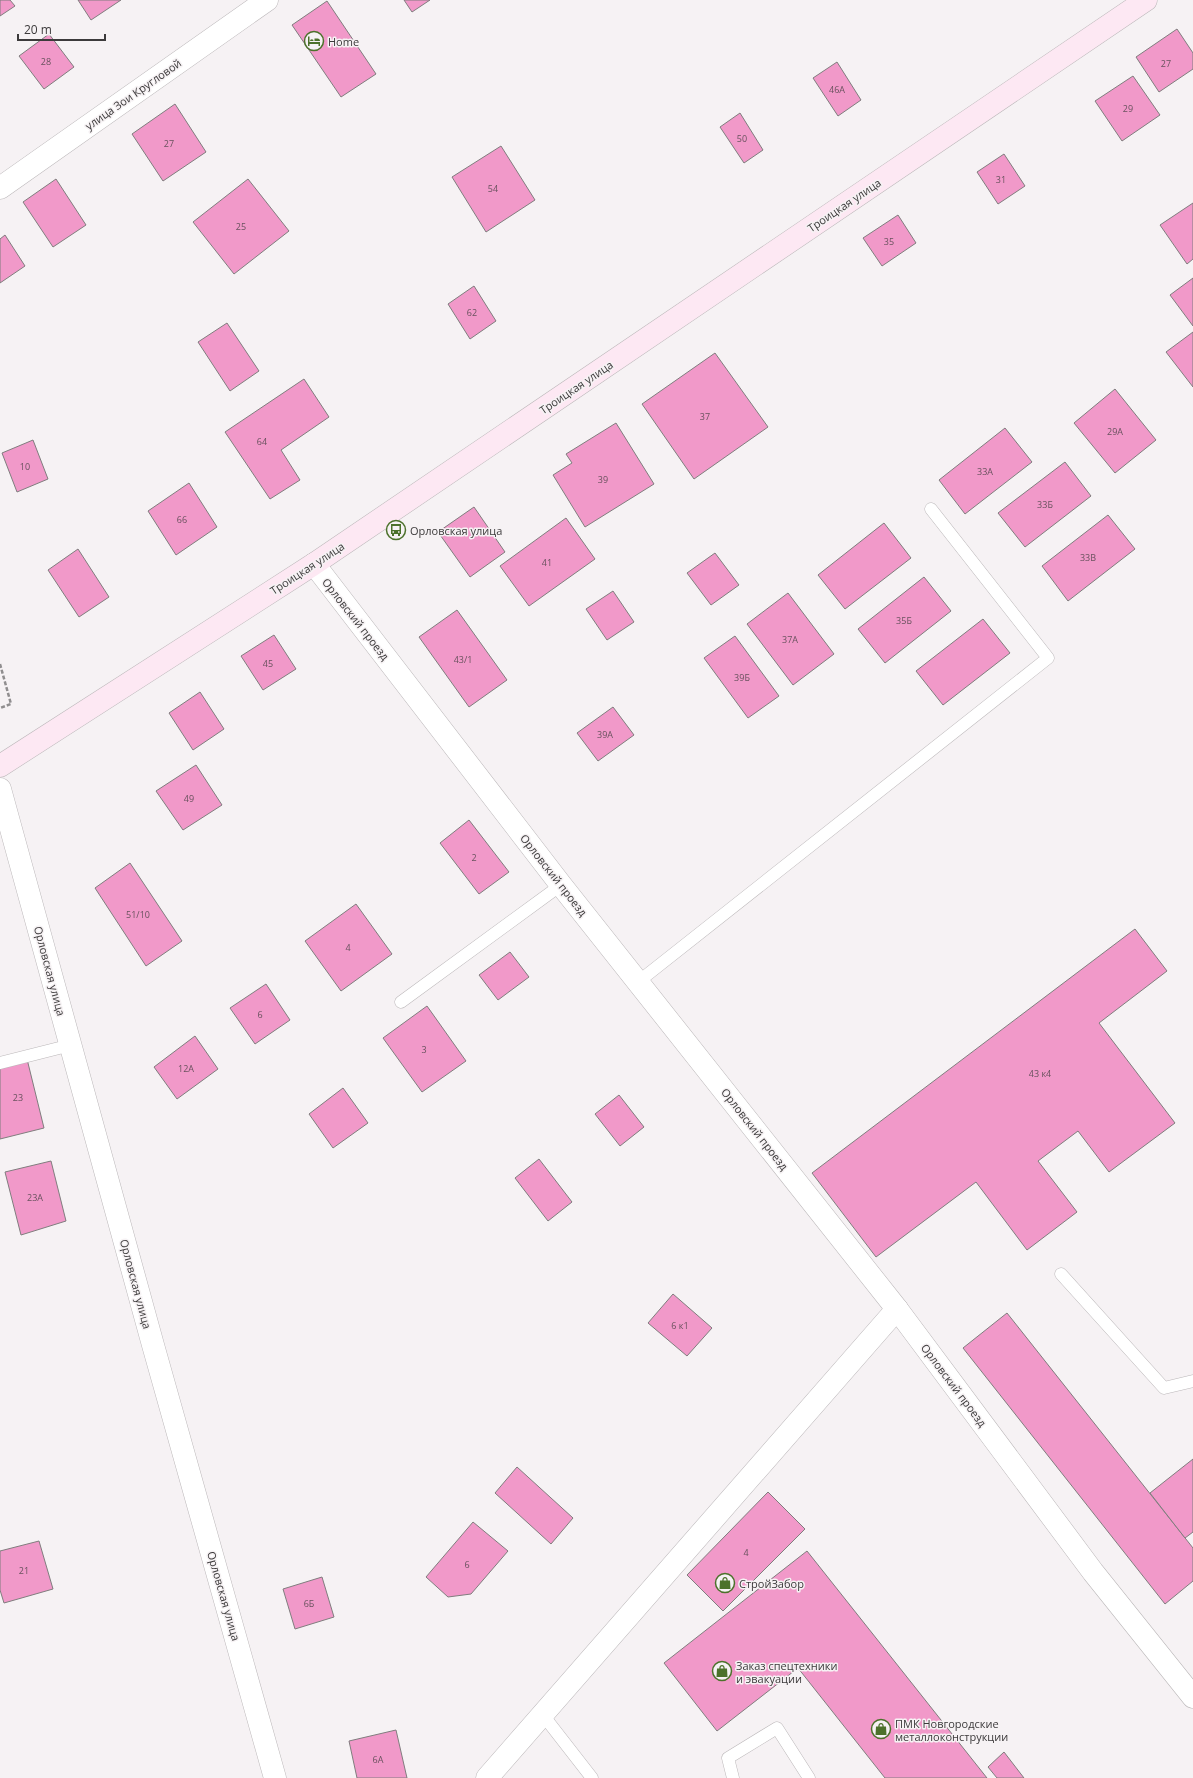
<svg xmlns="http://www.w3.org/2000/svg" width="1193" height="1778" viewBox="0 0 1193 1778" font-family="'Open Sans',sans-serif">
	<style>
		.building { fill: #f199c9; stroke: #807d7e }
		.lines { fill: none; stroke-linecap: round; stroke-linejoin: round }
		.service-casing { stroke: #bbb7b9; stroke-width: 13 }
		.minor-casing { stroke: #bbb7b9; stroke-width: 23 }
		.secondary-casing { stroke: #bbb7b9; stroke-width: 23 }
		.path { stroke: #908e8f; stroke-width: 2.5; stroke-dasharray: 4 2; stroke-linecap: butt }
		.service { stroke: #fff; stroke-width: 12 }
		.minor { stroke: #fff; stroke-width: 22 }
		.secondary { stroke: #fde8f3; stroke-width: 22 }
		.labels { text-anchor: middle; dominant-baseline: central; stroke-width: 3; stroke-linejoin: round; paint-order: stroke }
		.number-label { font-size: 9px; fill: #69525e }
		.poi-label { font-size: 11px; fill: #3c3a3b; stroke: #f6f2f4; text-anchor: start }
		.street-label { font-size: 11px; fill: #3c3a3b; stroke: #f6f2f4 }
	</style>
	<rect width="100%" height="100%" fill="#f6f2f4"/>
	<g class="building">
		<polygon points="0,0 10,0 15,6 0,16"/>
		<polygon points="78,0 121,0 91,20"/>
		<polygon points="404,0 430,0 412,12"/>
		<polygon points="327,1 376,74 341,97 292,25"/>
		<polygon points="1177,29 1193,53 1193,69 1159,92 1136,57"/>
		<polygon points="49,34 74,67 44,89 19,56"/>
		<polygon points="837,62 861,100 838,116 813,78"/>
		<polygon points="1133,76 1160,115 1122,141 1095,101"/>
		<polygon points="175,104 206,152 163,181 132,134"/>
		<polygon points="740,113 763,150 744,163 720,127"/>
		<polygon points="501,146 535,200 486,232 452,177"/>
		<polygon points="1004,154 1025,186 998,204 977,172"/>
		<polygon points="56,179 86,225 53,247 23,202"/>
		<polygon points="248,179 289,231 234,274 193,222"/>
		<polygon points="1193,203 1193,259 1187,264 1160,225"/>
		<polygon points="898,215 916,243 882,266 863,238"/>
		<polygon points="5,235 25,266 0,283 0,239"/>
		<polygon points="1193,278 1193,326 1170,295"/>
		<polygon points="474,286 496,321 470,339 448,304"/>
		<polygon points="227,323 259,371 230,391 198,342"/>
		<polygon points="1193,332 1193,387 1166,352"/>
		<polygon points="715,353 768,427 694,479 642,404"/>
		<polygon points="304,379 329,417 281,450 300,480 270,499 225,432"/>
		<polygon points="1115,389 1156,440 1115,473 1074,423"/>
		<polygon points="616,423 654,484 585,527 553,475 572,463 566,454"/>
		<polygon points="1005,428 1032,462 965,514 939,480"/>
		<polygon points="33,440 48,479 17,492 2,453"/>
		<polygon points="1065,462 1091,496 1025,547 998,513"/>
		<polygon points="189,483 217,527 176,555 148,511"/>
		<polygon points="474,507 505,552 470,577 438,532"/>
		<polygon points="1108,515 1135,549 1068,601 1042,566"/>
		<polygon points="566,518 595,559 529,606 500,566"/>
		<polygon points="884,523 911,558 845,609 818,575"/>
		<polygon points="78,549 109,597 79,617 48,570"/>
		<polygon points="715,553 739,585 711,605 687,573"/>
		<polygon points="924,577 951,611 885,663 858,629"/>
		<polygon points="613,591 634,622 607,640 586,609"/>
		<polygon points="788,593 834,654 793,685 747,624"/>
		<polygon points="457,610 507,680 469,707 419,637"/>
		<polygon points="983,619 1010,653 943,705 916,671"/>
		<polygon points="274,635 296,669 263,690 241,656"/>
		<polygon points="735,636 779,696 748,718 704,658"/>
		<polygon points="200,692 224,729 193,750 169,713"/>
		<polygon points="613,707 634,735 598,761 577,733"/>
		<polygon points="196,765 222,805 183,830 156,791"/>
		<polygon points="469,820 509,872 479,894 440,843"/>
		<polygon points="130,863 182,941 146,966 95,888"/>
		<polygon points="356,904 392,954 341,991 305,941"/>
		<polygon points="1135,929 1167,971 1099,1023 1175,1123 1109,1172 1078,1131 1038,1161 1077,1212 1027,1250 976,1182 876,1257 812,1173"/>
		<polygon points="510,952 529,977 498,1000 479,975"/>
		<polygon points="266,984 290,1020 255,1044 230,1008"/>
		<polygon points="427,1006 466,1061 422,1092 383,1038"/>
		<polygon points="195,1036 218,1069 177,1099 154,1067"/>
		<polygon points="27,1059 44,1128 0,1139 0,1065"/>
		<polygon points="343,1088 368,1123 333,1148 309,1114"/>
		<polygon points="619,1095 644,1127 620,1146 595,1114"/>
		<polygon points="539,1159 572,1202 548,1221 515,1178"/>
		<polygon points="51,1161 66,1221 21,1235 5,1172"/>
		<polygon points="673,1294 712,1328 687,1356 648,1323"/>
		<polygon points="1007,1313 1193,1548 1193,1581 1165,1604 963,1348"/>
		<polygon points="1193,1459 1193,1532 1185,1538 1150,1493"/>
		<polygon points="517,1467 573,1518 551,1544 495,1493"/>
		<polygon points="768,1492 805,1529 723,1611 687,1575"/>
		<polygon points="473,1522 508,1551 471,1594 448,1597 426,1577"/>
		<polygon points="39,1541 53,1589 4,1603 0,1590 0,1551"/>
		<polygon points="807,1551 987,1778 885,1778 798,1668 717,1731 664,1663"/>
		<polygon points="322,1577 334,1617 295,1629 283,1589"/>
		<polygon points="396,1730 407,1778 357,1778 349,1741"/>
		<polygon points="1004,1752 1024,1778 997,1778 988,1767"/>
	</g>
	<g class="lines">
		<defs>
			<g id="service">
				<polyline points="638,982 1048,658 931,509"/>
				<polyline points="401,1002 561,885"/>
				<polyline points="0,1063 71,1045"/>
				<polyline points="1061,1274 1164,1388 1193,1381"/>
				<polyline points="543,1715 592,1778"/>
				<polyline points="733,1778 728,1758 777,1728 809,1778"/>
			</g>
			<g id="minor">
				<polyline points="0,188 267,0"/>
				<polyline points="314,564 561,885 897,1309 1093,1572 1193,1697"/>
				<polyline points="0,789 153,1345 275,1778"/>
				<polyline points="487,1778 897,1309"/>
			</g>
			<polyline id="secondary" points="0,766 314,564 1146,0"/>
		</defs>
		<use href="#service" class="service-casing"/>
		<use href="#minor" class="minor-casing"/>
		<use href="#secondary" class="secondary-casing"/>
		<polyline class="path" points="0,664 11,704 0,708"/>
		<use href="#service" class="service"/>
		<use href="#minor" class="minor"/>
		<use href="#secondary" class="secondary"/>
	</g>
	<defs>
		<symbol id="hotel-ring" viewBox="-11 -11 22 22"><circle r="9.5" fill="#f6f2f4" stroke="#4c712b" stroke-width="1.5"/><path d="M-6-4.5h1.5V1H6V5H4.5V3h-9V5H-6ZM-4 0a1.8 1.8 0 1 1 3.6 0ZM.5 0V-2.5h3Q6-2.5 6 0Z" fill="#4c712b"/></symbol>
		<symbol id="bus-ring" viewBox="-11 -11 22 22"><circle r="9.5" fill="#f6f2f4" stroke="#4c712b" stroke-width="1.5"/><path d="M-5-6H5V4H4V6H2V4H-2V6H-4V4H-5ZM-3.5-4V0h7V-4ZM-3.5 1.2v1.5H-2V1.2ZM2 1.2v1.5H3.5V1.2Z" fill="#4c712b"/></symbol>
		<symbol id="shop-ring" viewBox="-11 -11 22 22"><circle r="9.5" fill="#f6f2f4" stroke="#4c712b" stroke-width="1.5"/><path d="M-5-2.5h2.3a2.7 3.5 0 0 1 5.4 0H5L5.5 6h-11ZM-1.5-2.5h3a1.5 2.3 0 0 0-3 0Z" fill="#4c712b"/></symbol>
	</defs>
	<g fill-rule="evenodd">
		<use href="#hotel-ring" x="303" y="30" width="22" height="22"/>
		<use href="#bus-ring" x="385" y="519" width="22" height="22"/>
		<use href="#shop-ring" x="714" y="1572" width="22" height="22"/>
		<use href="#shop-ring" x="711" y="1660" width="22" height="22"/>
		<use href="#shop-ring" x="870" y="1718" width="22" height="22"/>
	</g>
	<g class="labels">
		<g class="number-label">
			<text x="46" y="61">28</text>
			<text x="1166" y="63">27</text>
			<text x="837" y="89">46А</text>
			<text x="1128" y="108">29</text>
			<text x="742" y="138">50</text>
			<text x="169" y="143">27</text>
			<text x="1001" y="179">31</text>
			<text x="493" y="188">54</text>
			<text x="241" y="226">25</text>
			<text x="889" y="241">35</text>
			<text x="472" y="312">62</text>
			<text x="705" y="416">37</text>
			<text x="1115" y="431">29А</text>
			<text x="262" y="441">64</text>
			<text x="25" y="466">10</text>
			<text x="985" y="471">33А</text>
			<text x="603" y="479">39</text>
			<text x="1045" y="504">33Б</text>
			<text x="182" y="519">66</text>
			<text x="1088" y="557">33В</text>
			<text x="547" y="562">41</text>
			<text x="904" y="620">35Б</text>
			<text x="790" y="639">37А</text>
			<text x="463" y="659">43/1</text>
			<text x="268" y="663">45</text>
			<text x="742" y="677">39Б</text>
			<text x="605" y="734">39А</text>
			<text x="189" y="798">49</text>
			<text x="474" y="857">2</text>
			<text x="138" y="914">51/10</text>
			<text x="348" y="947">4</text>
			<text x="260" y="1014">6</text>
			<text x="424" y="1049">3</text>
			<text x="186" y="1068">12А</text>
			<text x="1040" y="1073">43 к4</text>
			<text x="18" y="1097">23</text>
			<text x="35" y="1197">23А</text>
			<text x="680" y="1325">6 к1</text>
			<text x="746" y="1552">4</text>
			<text x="467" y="1564">6</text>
			<text x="24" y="1570">21</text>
			<text x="309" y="1603">6Б</text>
			<text x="378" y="1759">6А</text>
		</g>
		<g class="poi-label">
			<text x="328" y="41">Home</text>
			<text x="410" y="530">Орловская улица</text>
			<text x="739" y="1583">СтройЗабор</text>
			<text x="736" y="1665">Заказ спецтехники<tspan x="736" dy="13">и эвакуации</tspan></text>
			<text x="895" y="1723">ПМК Новгородские<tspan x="895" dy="13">металлоконструкции</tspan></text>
		</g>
		<g class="street-label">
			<text transform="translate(133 94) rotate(-35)">улица Зои Кругловой</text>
			<text transform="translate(844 205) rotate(-34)">Троицкая улица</text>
			<text transform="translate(576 387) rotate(-34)">Троицкая улица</text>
			<text transform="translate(307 568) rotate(-33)">Троицкая улица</text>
			<text transform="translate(356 619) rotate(52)">Орловский проезд</text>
			<text transform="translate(554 875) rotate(52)">Орловский проезд</text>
			<text transform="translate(50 971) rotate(75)">Орловская улица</text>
			<text transform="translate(755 1129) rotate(52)">Орловский проезд</text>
			<text transform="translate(136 1284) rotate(75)">Орловская улица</text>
			<text transform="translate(954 1385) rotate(53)">Орловский проезд</text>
			<text transform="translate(224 1596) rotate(74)">Орловская улица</text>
		</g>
	</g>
	<path d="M18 34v6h87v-6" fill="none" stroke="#3c3a3b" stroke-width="2"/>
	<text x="24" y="34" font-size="12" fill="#3c3a3b" stroke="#f6f2f4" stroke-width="3" paint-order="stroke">20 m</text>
</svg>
